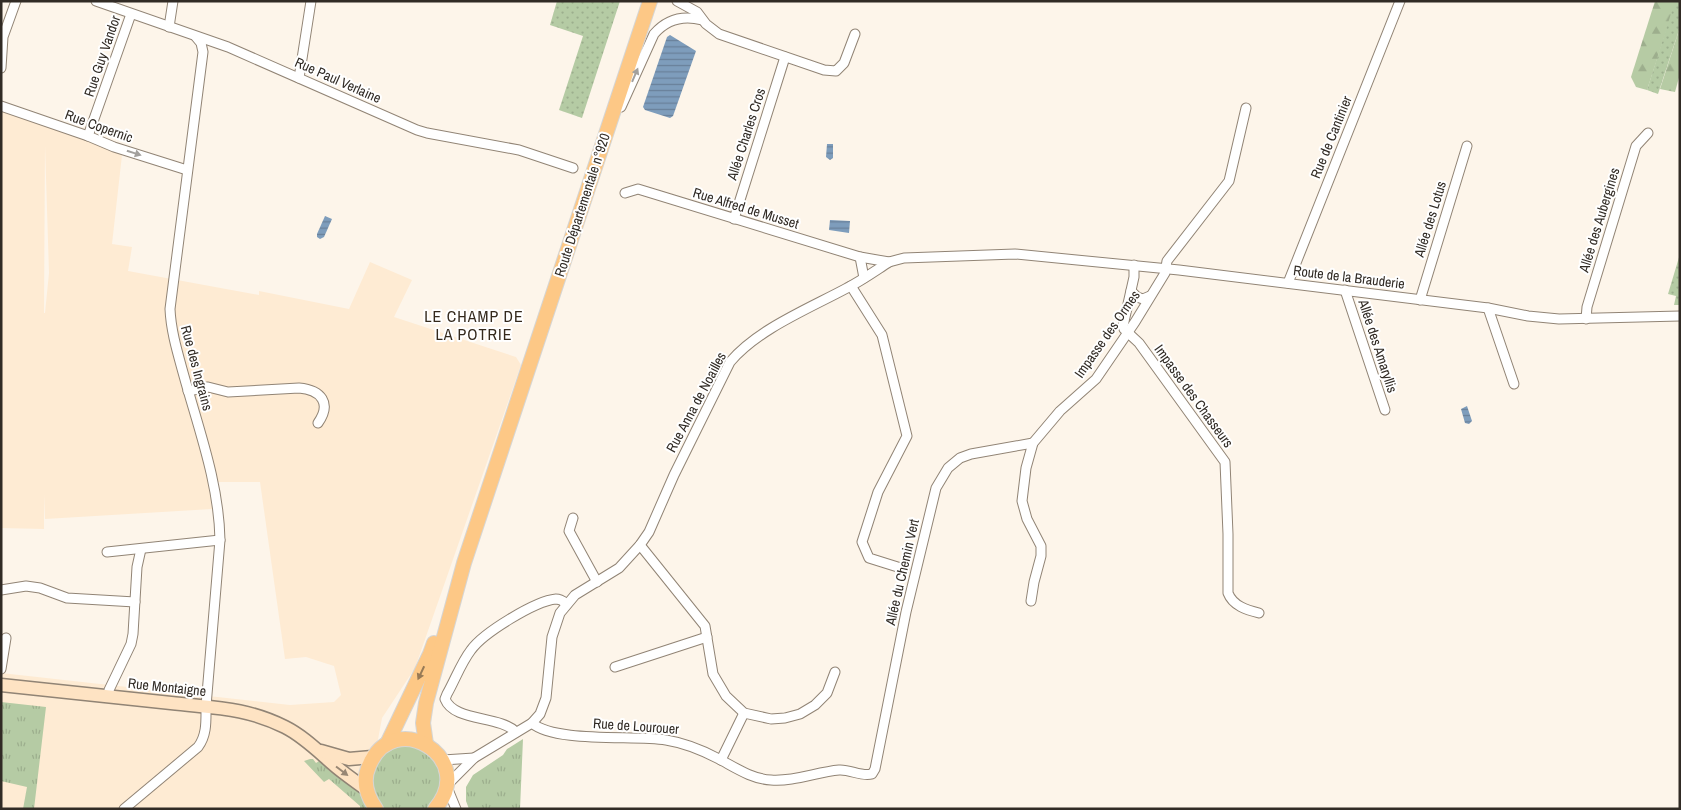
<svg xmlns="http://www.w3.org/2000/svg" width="1681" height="810" viewBox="0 0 1681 810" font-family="'Archivo Narrow',sans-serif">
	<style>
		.built { fill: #feebd3; fill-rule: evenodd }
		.grass { fill: url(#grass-tufts) }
		.forest { fill: url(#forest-firs) }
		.garden { fill: url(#garden-dots) }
		.water { fill: url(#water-rules) }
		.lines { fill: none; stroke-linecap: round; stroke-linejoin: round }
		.street-casing { stroke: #918475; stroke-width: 11 }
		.secondary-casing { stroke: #918475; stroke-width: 15 }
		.primary-casing { stroke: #d6d5d3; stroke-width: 16 }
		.street { stroke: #fff; stroke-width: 9 }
		.secondary { stroke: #fee3c3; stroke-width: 12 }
		.primary { stroke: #fdc886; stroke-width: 14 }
		.oneway { fill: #a2a09d }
		.oneway2 { fill: #977a56 }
		.oneway3 { fill: #988774 }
		.labels { text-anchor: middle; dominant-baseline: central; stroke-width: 4; stroke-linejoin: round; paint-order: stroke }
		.street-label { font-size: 14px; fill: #312b25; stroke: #fff }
		.quarter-label { font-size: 16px; letter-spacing: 1px; fill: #34291c; stroke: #fff }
	</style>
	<defs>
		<pattern id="grass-tufts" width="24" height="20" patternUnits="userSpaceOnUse" patternTransform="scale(1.25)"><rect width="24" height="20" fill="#b5cba4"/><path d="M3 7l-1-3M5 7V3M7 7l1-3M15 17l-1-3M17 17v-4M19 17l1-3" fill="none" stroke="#9cae8d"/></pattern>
		<pattern id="forest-firs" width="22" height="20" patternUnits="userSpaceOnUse" patternTransform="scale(1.25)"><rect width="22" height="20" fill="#b6cba4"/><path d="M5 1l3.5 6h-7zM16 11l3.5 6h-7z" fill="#9dae8d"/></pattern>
		<pattern id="garden-dots" width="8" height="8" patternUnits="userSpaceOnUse" patternTransform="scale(1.25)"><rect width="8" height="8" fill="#b5cba4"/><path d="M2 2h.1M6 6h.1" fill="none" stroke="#9cae8d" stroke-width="1.8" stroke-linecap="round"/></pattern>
		<pattern id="water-rules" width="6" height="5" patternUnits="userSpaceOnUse" patternTransform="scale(1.25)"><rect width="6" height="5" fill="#7e9dbc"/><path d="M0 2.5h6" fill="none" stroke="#688099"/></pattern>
	</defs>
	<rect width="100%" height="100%" fill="#fdf5ea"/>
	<path class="built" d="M 1,111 L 45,124 L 122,155 L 112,244 L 132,247 L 128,271 L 259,295 L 259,291 L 349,309 L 370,262 L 412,280 L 394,317 L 516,357 L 521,365 L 415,668 L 382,718 L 365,809 L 1,809 L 1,673 L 290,705 L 334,702 L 341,695 L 334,666 L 306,657 L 285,659 L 260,482 L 209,482 L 212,509 L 45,519 L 44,494 L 44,529 L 1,528 ZM 45,145 L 49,273 L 45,313 L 44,313 Z"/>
	<g class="grass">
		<polygon points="1,702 46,707 34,809 23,809 27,787 1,781"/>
		<polygon points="523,739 520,809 469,809 466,801 466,787 473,775 503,755 507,749"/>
		<polygon points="416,740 447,772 435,809 376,809 370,799 372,757 379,750"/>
		<polygon points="310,759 313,759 316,763 319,761 351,782 361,793 368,809 360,809 360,806 329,779 324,782 304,761"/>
	</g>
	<g class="forest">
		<polygon points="1655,1 1676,1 1647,90 1636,87 1631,77"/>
		<polygon points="1680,27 1680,74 1675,92 1660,89"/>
	</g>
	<g class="garden">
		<polygon points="557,1 620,1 582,118 559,110 583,36 550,25"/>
		<polygon points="1675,1 1680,1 1680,27 1658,94 1647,90"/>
		<polygon points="1680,254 1680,305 1674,305 1676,296 1668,294"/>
	</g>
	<g class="water">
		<polygon points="670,35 696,51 673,116 670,118 645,110 643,107 667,37"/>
		<polygon points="827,144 833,144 833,158 830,160 826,157"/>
		<polygon points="325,216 332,219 324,237 320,239 317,237 317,234"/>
		<polygon points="830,220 850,221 849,233 829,230"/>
		<polygon points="1467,406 1472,421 1469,424 1465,423 1461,409"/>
	</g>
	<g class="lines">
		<defs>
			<g id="street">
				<polyline points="96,1 228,47 417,130 427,133 519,150 573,168"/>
				<polyline points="677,1 697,12 706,24 719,34 824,70 836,71 844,63 855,34"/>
				<polyline points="169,27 173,1"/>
				<polyline points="1,68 3,37 16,1"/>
				<polyline points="299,78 311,1"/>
				<polyline points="1,106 88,136 114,147 187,170"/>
				<path d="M 621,107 L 654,34 C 667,19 683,15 702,20"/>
				<polyline points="88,136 131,14"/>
				<polyline points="625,193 638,189 860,257 889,262 904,258 1015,254 1179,270 1488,308 1528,316 1559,319 1680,316"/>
				<polyline points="734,219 785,57"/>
				<polyline points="860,257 864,278"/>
				<path d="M 1134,265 L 1134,277 L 1123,326 L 1124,329 L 1139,343 L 1225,462 L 1228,534 L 1228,593 C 1233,606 1247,610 1259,613"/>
				<polyline points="1288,283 1400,1"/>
				<polyline points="851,286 882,335 907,436 878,492 862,542 869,558 904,569"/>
				<polyline points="1345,290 1385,410"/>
				<polyline points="1131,291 1137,297 1143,299 1150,296"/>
				<polyline points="1420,300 1467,146"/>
				<polyline points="1488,308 1514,384"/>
				<polyline points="1586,319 1587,307 1636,146 1648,133"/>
				<path d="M 188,391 L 208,387 L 228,392 L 299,388 C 321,390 332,403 318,423"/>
				<polyline points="573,518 569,531 597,582"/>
				<polyline points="640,545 705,626 713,674 726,696 744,713 771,719 785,718 800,714 815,705 827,693 835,672"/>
				<polyline points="107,552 220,540"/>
				<polyline points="1,590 26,586 40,588 67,598 135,602"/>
				<polyline points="1031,601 1034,582 1041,556 1041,546 1027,519 1022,501 1026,468 1033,443 1060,411 1096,379 1135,322 1165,273 1167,261 1229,181 1246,108"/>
				<polyline points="615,667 707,637"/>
				<polyline points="1,669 6,638"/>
				<polyline points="109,696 109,690 131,644 133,634 137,567 141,549"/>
				<path d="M 532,723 C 555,743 633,735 666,740 C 685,743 702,750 719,759 C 736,768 752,779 771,780 C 793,782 817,772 839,770 C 850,769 861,777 872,774 L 875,769 L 906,612 L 936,488 L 948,468 L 960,458 L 971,454 L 1033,443"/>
				<path d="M 516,732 C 499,715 454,722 445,699 L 447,694 C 455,680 461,663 471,650 C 483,633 535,601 556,599 C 561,599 563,601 567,604"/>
				<polyline points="443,760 474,758"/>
				<polyline points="721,760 744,713"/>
				<path d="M 448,784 L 474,758 L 532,723 L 540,714 L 546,698 L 552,637 L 560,613 L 575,595 L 619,568 L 640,545 L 649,532 L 674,475 L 730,362 C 758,329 808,309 847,288 C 861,281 875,271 889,262"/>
				<polyline points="447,787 456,809"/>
				<path d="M 124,809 L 198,747 C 207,735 206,721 206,706 L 220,540 C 219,484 199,430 184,376 C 178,354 171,332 170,309 L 203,52 L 201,43 L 196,37"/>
			</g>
			<g id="secondary">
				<path d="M 1,685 C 58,691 114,697 171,703 C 213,708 245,707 285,727 C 303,736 318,751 333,764 C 343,773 355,781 366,789"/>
				<polyline points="321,751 349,759 372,757"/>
			</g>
			<g id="primary">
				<polyline points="387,744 430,654 434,643"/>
				<polyline points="426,744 423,723 426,703 464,563 650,1"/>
				<path d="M 376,809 C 367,796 362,781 369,766 C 393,706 479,758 435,809"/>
			</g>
		</defs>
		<use href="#street" class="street-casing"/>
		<use href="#secondary" class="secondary-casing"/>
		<use href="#primary" class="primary-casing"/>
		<use href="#street" class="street"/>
		<use href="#secondary" class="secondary"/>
		<use href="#primary" class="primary"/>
	</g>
	<defs><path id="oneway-solid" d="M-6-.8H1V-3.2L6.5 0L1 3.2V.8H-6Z" transform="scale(1.25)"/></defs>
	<g class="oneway">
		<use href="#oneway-solid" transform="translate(635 75) rotate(-67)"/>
		<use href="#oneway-solid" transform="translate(134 153) rotate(18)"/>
	</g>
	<use class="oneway2" href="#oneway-solid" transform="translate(421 673) rotate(115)"/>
	<use class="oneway3" href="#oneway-solid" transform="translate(342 771) rotate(37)"/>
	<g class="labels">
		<g class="street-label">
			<text transform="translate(102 56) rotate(-71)">Rue Guy Vandor</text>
			<text transform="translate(338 80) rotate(24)">Rue Paul Verlaine</text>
			<text transform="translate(99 126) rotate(20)">Rue Copernic</text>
			<text transform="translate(746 134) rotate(-72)">Allée Charles Cros</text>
			<text transform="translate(1331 137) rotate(-68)">Rue de Cantinier</text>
			<text transform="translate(582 205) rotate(-72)">Route Départementale n°920</text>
			<text transform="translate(746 208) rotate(17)">Rue Alfred de Musset</text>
			<text transform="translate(1430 219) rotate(-73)">Allée des Lotus</text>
			<text transform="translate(1599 220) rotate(-73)">Allée des Aubergines</text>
			<text transform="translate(1349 277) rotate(7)">Route de la Brauderie</text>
			<text transform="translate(1107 334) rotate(-55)">Impasse des Ormes</text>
			<text transform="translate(1378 346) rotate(72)">Allée des Amaryllis</text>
			<text transform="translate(197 368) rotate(75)">Rue des Ingrains</text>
			<text transform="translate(1194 396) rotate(54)">Impasse des Chasseurs</text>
			<text transform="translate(696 402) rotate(-62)">Rue Anna de Noailles</text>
			<text transform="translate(902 572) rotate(-77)">Allée du Chemin Vert</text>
			<text transform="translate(167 687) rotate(6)">Rue Montaigne</text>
			<text transform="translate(636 726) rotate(4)">Rue de Lourouer</text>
		</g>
		<g class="quarter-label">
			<text x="474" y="316">LE CHAMP DE<tspan x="474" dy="18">LA POTRIE</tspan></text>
		</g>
	</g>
	<rect width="1681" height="810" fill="none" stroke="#312b25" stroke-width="5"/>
</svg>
